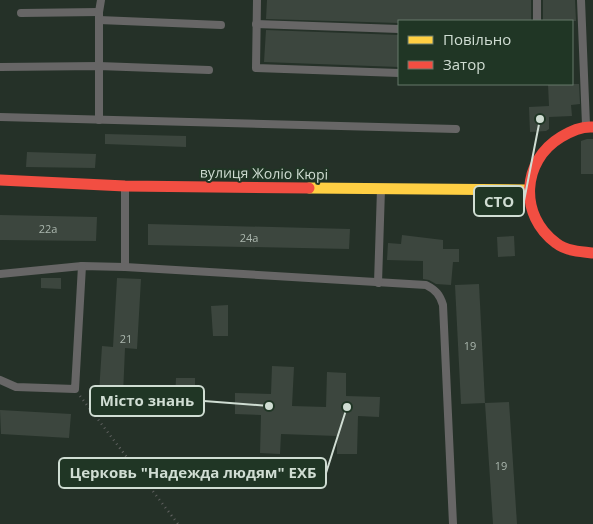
<svg xmlns="http://www.w3.org/2000/svg" width="593" height="524" viewBox="0 0 593 524" font-family="'Open Sans',sans-serif">
	<style>
		.building { fill: #3c463e }
		.lines { fill: none; stroke-linecap: round; stroke-linejoin: round }
		.path { stroke: #606160; stroke-width: 2.5; stroke-dasharray: 1 4; stroke-linecap: butt }
		.lane { stroke: #676666; stroke-width: 8 }
		.slow { stroke: #ffcf43; stroke-width: 11 }
		.jam { stroke: #f24e42; stroke-width: 11 }
		.labels { text-anchor: middle; dominant-baseline: central; stroke-width: 4; stroke-linejoin: round; paint-order: stroke }
		.number-label { font-size: 11px; fill: #abb7ae }
		.street-label { font-size: 14px; fill: #d0ddd3; stroke: #203625 }
		.leader { fill: none; stroke: #d0ddd3; stroke-width: 2 }
		.callout-dot { fill: #d0ddd3; stroke: #203625; stroke-width: 2 }
		.callout { fill: #203625; stroke: #d0ddd3; stroke-width: 2 }
		.callout-label { font-size: 15px; text-anchor: middle; font-weight: bold; fill: #d0ddd3 }
	</style>
	<rect width="100%" height="100%" fill="#253128"/>
	<g class="building">
		<polygon points="267,0 531,0 531,21 399,21 399,23 266,19"/>
		<polygon points="543,0 575,0 576,21 543,21"/>
		<polygon points="266,30 399,35 399,67 264,62"/>
		<polygon points="548,84 579,84 580,104 571,105 572,116 549,117 549,129 546,131 530,132 529,107 549,106"/>
		<polygon points="105,134 186,136 186,147 105,144"/>
		<polygon points="587,139 593,139 593,174 581,174 581,141"/>
		<polygon points="27,152 96,154 95,168 26,167"/>
		<polygon points="0,215 97,217 96,241 0,240"/>
		<polygon points="148,224 350,229 349,249 148,245"/>
		<polygon points="402,235 443,240 443,249 459,249 459,262 453,262 451,285 436,284 429,280 423,279 423,261 387,260 388,243 401,244"/>
		<polygon points="514,236 515,256 498,257 497,237"/>
		<polygon points="41,278 61,278 61,289 41,288"/>
		<polygon points="117,278 141,279 137,349 125,348 123,395 99,393 102,346 113,347"/>
		<polygon points="479,284 485,403 461,404 455,285"/>
		<polygon points="228,305 228,336 213,336 211,306"/>
		<polygon points="272,366 294,367 292,406 326,407 327,372 346,373 346,396 380,397 379,417 358,416 357,454 337,454 337,436 281,434 280,454 260,453 261,415 235,414 235,393 271,394"/>
		<polygon points="176,378 195,378 195,392 187,392 187,399 175,398"/>
		<polygon points="509,402 517,524 493,524 485,403"/>
		<polygon points="0,410 71,414 69,438 1,434"/>
	</g>
	<g class="lines">
		<polyline class="path" points="80,396 178,524"/>
		<g class="lane">
			<polyline points="257,0 256,68 399,73"/>
			<polyline points="537,0 537,21"/>
			<polyline points="581,0 586,125"/>
			<polyline points="21,13 99,12"/>
			<polyline points="99,20 221,25"/>
			<polyline points="256,24 399,29"/>
			<polyline points="0,67 99,66 209,70"/>
			<polyline points="0,117 456,129"/>
			<polyline points="99,120 99,12 101,0"/>
			<polyline points="125,267 125,188"/>
			<path d="M 0,274 L 82,266 L 125,267 L 426,285 C 436,290 440,295 443,305 L 453,524"/>
			<polyline points="378,283 381,189"/>
			<polyline points="0,380 16,387 75,389 82,266"/>
		</g>
		<polyline class="slow" points="309,188 528,190"/>
		<g class="jam">
			<path d="M 593,127 C 581,126 571,131 561,137 C 521,161 519,216 556,243 C 566,251 581,252 593,253"/>
			<polyline points="0,180 125,186 309,188"/>
		</g>
	</g>
	<g class="labels">
		<g class="number-label">
			<text x="48" y="228">22а</text>
			<text x="249" y="237">24а</text>
			<text x="126" y="338">21</text>
			<text x="470" y="345">19</text>
			<text x="501" y="465">19</text>
		</g>
		<g class="street-label">
			<text transform="translate(264 173) rotate(1)">вулиця Жоліо Кюрі</text>
		</g>
	</g>
	<path class="leader" d="M540 119L524 201M269 406L204 401M347 407L326 473"/>
	<g class="callout-dot">
		<circle cx="540" cy="119" r="5"/>
		<circle cx="269" cy="406" r="5"/>
		<circle cx="347" cy="407" r="5"/>
	</g>
	<g class="callout">
		<rect x="474" y="186" width="50" height="30" rx="5"/>
		<rect x="90" y="386" width="114" height="30" rx="5"/>
		<rect x="59" y="458" width="267" height="30" rx="5"/>
	</g>
	<g class="callout-label">
		<text x="499" y="207">СТО</text>
		<text x="147" y="406">Місто знань</text>
		<text x="193" y="478">Церковь "Надежда людям" ЕХБ</text>
	</g>
	<rect x="398" y="20" width="175" height="65" fill="#203625" stroke="#66796b"/>
	<rect x="408" y="36" width="25" height="8" fill="#ffcf43" stroke="#66796b"/>
	<text x="443" y="45" font-size="15" fill="#d0ddd3">Повільно</text>
	<rect x="408" y="61" width="25" height="8" fill="#f24e42" stroke="#66796b"/>
	<text x="443" y="70" font-size="15" fill="#d0ddd3">Затор</text>
</svg>
